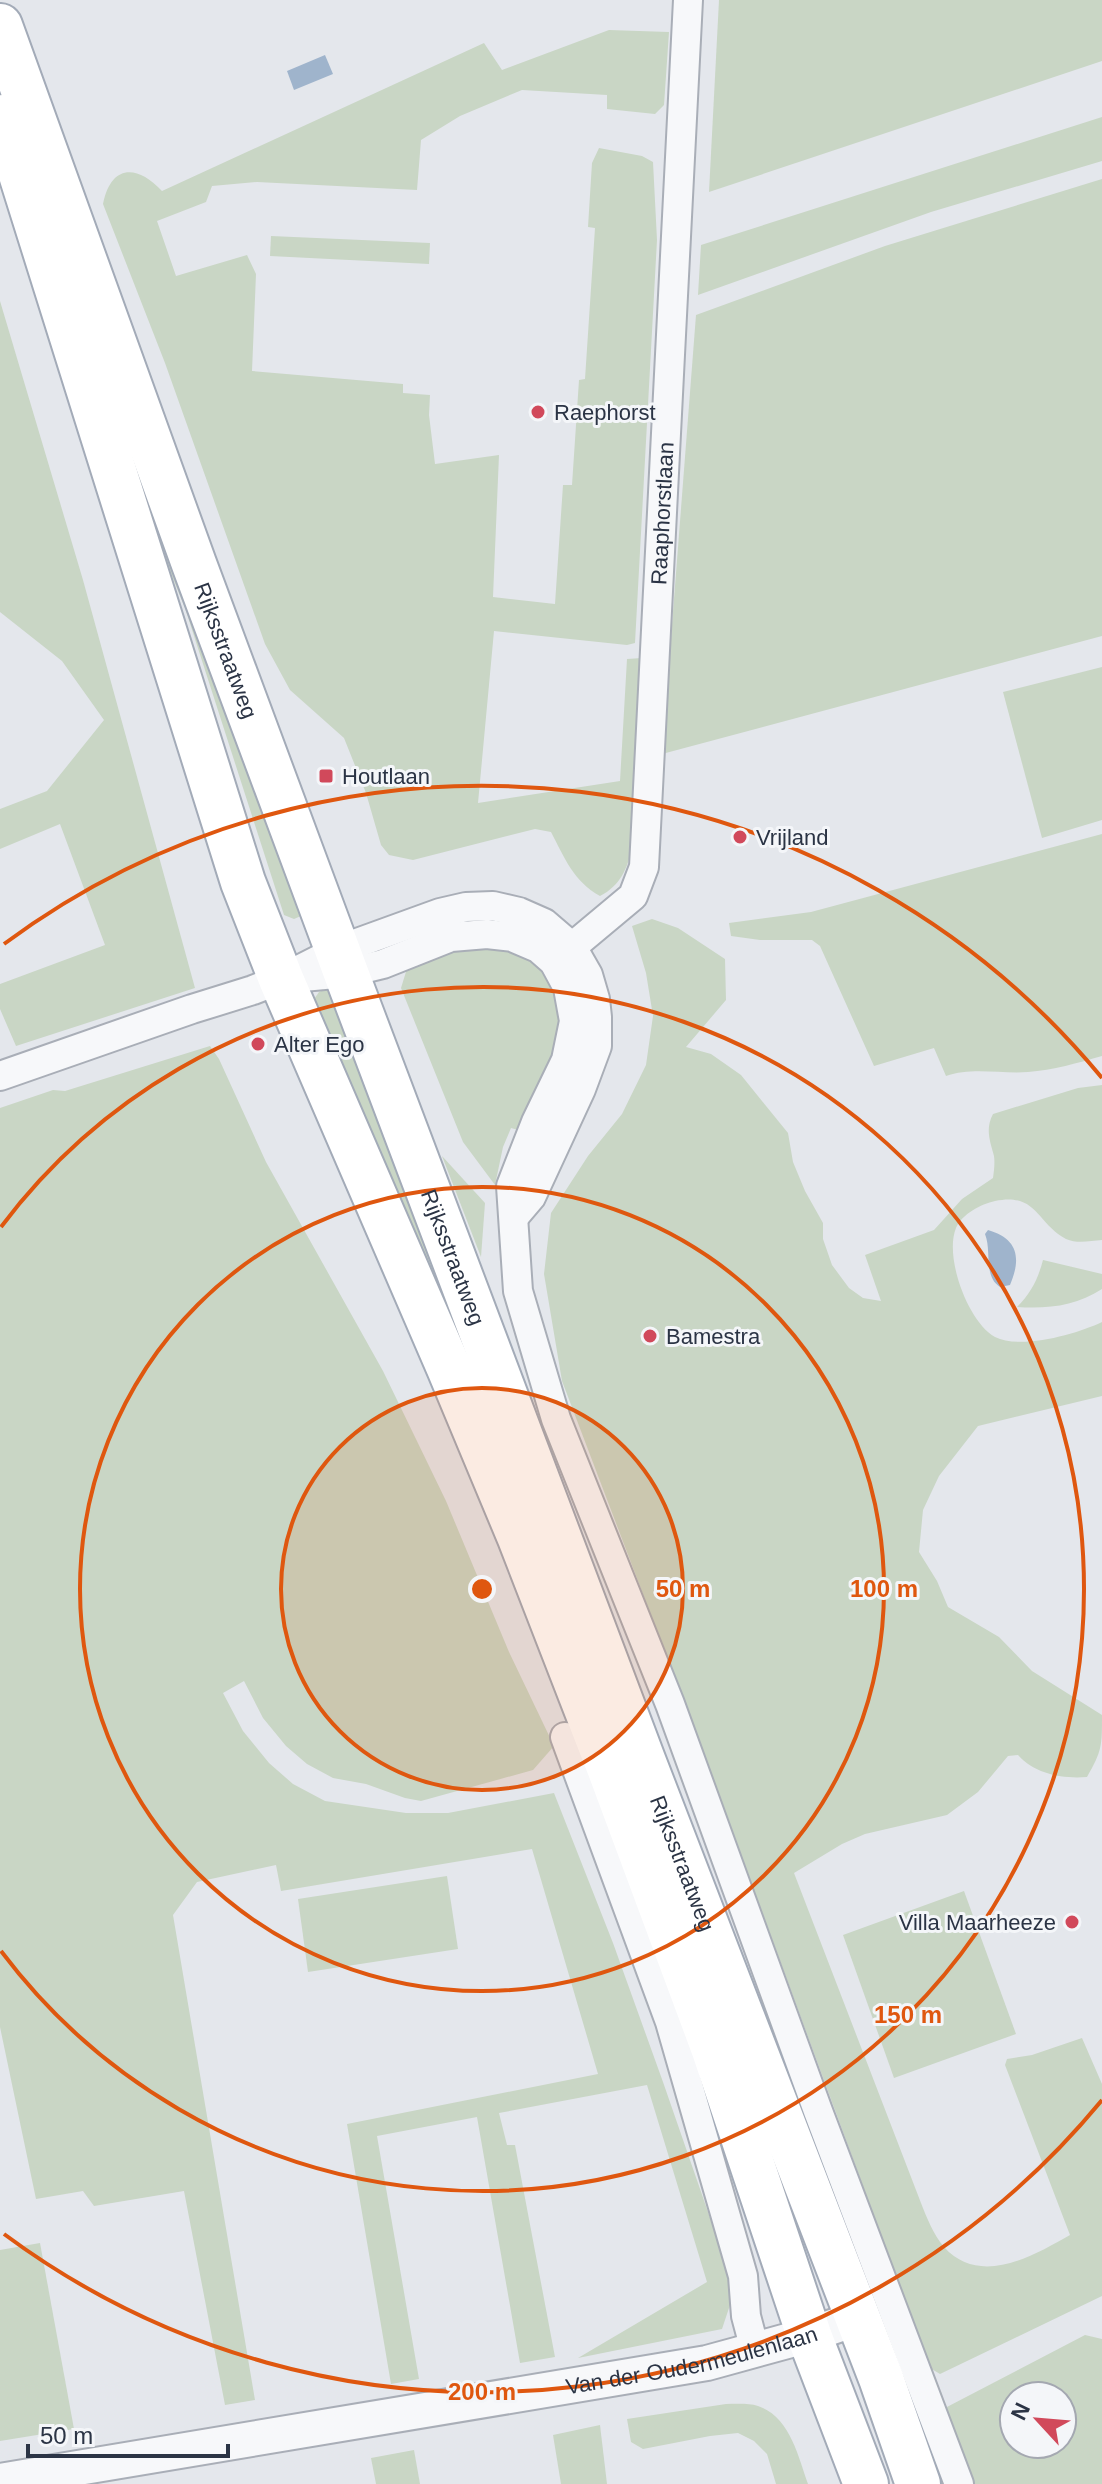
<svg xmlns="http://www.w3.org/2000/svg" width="1102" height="2484" viewBox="0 0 1102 2484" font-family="Arial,sans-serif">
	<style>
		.green { fill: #c9d6c5; fill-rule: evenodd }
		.water { fill: #9fb4cc }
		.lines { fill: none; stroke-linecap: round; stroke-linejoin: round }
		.minor-casing { stroke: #a9aeb7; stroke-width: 32 }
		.tertiary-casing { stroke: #a9aeb7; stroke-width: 38 }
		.primary-casing { stroke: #a3abb8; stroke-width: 48 }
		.minor { stroke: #f7f8fa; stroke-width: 28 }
		.tertiary { stroke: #f7f8fa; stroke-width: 34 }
		.primary { stroke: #fff; stroke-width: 44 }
		.ring { fill: none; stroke: #df570f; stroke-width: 4 }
		.poi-dot { fill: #d1495b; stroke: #f4f6f9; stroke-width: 3 }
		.labels { text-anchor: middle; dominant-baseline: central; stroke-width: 6; stroke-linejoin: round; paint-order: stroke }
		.poi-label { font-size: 22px; fill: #2b3445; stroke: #f4f6f9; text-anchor: start }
		.street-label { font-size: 22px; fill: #2b3445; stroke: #f4f6f9 }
		.centre { fill: #df570f; stroke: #f4f6f9; stroke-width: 4 }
		.ring-label { font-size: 24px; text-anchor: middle; font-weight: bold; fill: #df570f; stroke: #f4f6f9; stroke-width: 6; stroke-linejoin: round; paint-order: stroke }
	</style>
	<rect width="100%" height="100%" fill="#e4e7ec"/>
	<g class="green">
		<polygon points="719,0 1102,0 1102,61 709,192"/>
		<path d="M 609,30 L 669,32 L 664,105 L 655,114 L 607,109 L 607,95 L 522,90 L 460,116 L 421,140 L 417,190 L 257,182 L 212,186 L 206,202 L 157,221 L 176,276 L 247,255 L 256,274 L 252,371 L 403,384 L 403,393 L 430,395 L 429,415 L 435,464 L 499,455 L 493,597 L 555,604 L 563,485 L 572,485 L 579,380 L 585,379 L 595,228 L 588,227 L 592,163 L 599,148 L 642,156 L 653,162 L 657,240 L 635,643 L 627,645 L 494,631 L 478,803 L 620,781 L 627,659 L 642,658 L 632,847 C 628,868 620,886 600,896 C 574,882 564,857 551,832 L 535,829 L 413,860 L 389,855 L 381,845 L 366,793 L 344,738 L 290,690 L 265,644 L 165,363 L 103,204 C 111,164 137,164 162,191 L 484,43 L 502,70 Z"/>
		<polygon points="1102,117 1102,161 931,212 698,295 701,245"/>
		<polygon points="1102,179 1102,636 662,754 696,315 885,246"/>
		<polygon points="271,236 430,243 429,264 270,256"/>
		<polygon points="0,301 83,580 195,988 16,1046 0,1009 0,984 105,945 60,824 0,849 0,809 47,791 104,720 62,661 0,612"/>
		<polygon points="142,469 304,909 301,916 294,919 284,915 185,608 142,503"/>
		<polygon points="1102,667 1102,820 1042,838 1003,692"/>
		<path d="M 1102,834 L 1102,1056 C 1078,1063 1053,1070 1028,1072 C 1001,1074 971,1067 946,1076 L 934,1048 L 874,1066 L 820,946 L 812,940 L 760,940 L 731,936 L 729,923 L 811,912 Z"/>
		<path d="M 652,919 L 678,928 L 725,959 L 726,1000 L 686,1047 L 711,1054 L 741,1075 L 788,1133 L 793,1162 L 805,1191 L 823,1223 L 823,1239 L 832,1265 L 849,1288 L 863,1298 L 881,1301 L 865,1255 L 934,1230 L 962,1199 L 993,1178 C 994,1171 995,1163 994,1156 C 990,1141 985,1129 993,1114 L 1078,1088 L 1102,1085 L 1102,1240 C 1090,1241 1077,1244 1066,1239 C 1037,1224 1037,1192 995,1201 C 981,1204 962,1214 956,1228 C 944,1257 968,1322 995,1337 C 1021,1350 1077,1334 1102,1322 L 1102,1396 L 978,1426 L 939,1476 L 923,1510 L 919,1552 L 937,1581 L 948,1607 L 999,1637 L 1032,1671 L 1102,1715 C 1102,1746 1102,1751 1087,1777 C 1062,1779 1035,1774 1018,1755 L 1008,1756 L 978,1792 L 947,1815 L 865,1834 L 842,1844 L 794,1873 L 921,2203 C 927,2218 933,2234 944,2247 C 980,2287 1033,2256 1070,2235 L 1005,2065 L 1007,2059 L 1032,2055 L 1082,2038 L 1102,2084 L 1102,2296 L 940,2374 L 930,2368 L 703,1752 L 562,1381 L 544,1274 L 551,1213 L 588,1156 L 622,1114 L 646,1065 L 653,1016 L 646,973 L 632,926 Z"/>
		<polygon points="486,941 532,955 559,988 560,1049 522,1131 511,1128 503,1147 495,1185 463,1142 401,988 409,962"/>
		<polygon points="330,987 517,1469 312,1002 319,992"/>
		<polygon points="210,1046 219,1059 266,1162 383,1371 446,1501 509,1652 554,1746 533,1770 421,1801 405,1798 366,1784 333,1778 307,1764 286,1746 263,1718 244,1681 223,1693 243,1731 269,1763 293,1784 325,1801 406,1813 448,1813 554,1793 613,1943 663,2082 735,2290 722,2329 578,2358 707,2282 647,2085 499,2113 507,2145 515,2145 555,2357 520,2363 477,2117 377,2136 419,2379 391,2384 347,2124 598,2074 532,1849 281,1891 276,1865 197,1882 173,1915 255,2400 225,2405 184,2191 94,2206 83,2191 36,2199 0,2027 0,1108 53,1090 65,1091"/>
		<polygon points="442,1156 485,1203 481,1257"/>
		<path d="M 1043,1260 L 1102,1274 L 1102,1289 C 1076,1306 1048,1309 1017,1307 C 1031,1293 1038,1279 1043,1260 Z"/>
		<polygon points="447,1876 458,1949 308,1972 298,1899"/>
		<polygon points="964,1891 1016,2034 894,2078 843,1935"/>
		<polygon points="40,2243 74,2429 0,2441 0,2250"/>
		<path d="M 1085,2335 L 1102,2339 L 1102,2484 L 973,2484 L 945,2408 ZM 1014,2396 L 1062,2396 L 1062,2444 L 1014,2444 Z"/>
		<path d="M 726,2404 C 736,2404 749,2403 758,2406 C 790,2417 798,2456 808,2484 L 776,2484 L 767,2454 L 754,2441 L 738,2433 L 710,2436 L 643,2449 L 631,2442 L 627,2419 Z"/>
		<polygon points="600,2425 607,2484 561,2484 553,2435"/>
		<polygon points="414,2450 420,2484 376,2484 371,2458"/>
	</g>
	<g class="water">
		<polygon points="325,55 333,74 294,90 287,71"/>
		<path d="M 988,1230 C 1019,1239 1021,1259 1010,1285 L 1000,1287 C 983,1276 992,1251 985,1234 Z"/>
	</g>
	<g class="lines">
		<defs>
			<g id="minor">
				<path id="s1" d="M 554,962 L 633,896 L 644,867 L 688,0"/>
				<polyline points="281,979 346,973 383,964 451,937 487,934 512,937 538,948 554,962 568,988 574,1021 566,1060 536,1122 511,1186 518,1291 556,1419 670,1704 818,2111 959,2484"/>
				<polyline points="0,1076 192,1009 253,990 281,979 338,950 440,913 466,907 493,906 519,912 544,923 572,947 588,975 595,999 597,1017 597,1046 581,1089 531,1197 514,1217"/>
				<polyline points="565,1737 670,2022 743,2276 746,2316 755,2350"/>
			</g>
			<g id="tertiary">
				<path id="s2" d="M 0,2481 L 707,2363 L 809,2335 L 858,2318"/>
			</g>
			<g id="primary">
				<path id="s3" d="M 0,26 L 194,564 L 346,973 L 643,1760 L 881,2378 L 918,2484"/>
				<polyline points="3,117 243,882 281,979 449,1368 520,1538 610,1770 714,2050 809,2335 866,2484"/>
			</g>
		</defs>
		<use href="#minor" class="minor-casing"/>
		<use href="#tertiary" class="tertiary-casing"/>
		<use href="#primary" class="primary-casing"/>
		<use href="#minor" class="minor"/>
		<use href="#tertiary" class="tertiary"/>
		<use href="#primary" class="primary"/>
	</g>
	<circle cx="482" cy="1589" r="201" fill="#df570f" fill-opacity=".12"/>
	<g class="ring">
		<circle cx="482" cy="1589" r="201"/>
		<circle cx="482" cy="1589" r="402"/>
		<path d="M1 1227A602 602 0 1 1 1 1951"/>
		<path d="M1102 2100A803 803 0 0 1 4 2234M4 944A803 803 0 0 1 1102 1078"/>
	</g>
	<g class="poi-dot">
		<circle cx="538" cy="412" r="8"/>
		<rect x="318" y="768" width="16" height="16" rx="4"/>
		<circle cx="740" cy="837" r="8"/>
		<circle cx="258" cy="1044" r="8"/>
		<circle cx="650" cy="1336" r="8"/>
		<circle cx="1072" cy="1922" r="8"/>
	</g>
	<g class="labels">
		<g class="poi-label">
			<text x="554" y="412">Raephorst</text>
			<text x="342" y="776">Houtlaan</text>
			<text x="756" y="837">Vrijland</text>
			<text x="274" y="1044">Alter Ego</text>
			<text x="666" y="1336">Bamestra</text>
			<text x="1056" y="1922" text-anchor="end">Villa Maarheeze</text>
		</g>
		<g class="street-label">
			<text stroke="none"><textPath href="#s1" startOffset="488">Raaphorstlaan</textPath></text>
			<text stroke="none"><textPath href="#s3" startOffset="664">Rijksstraatweg</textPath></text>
			<text stroke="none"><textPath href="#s3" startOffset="1312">Rijksstraatweg</textPath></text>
			<text stroke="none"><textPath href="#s3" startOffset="1960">Rijksstraatweg</textPath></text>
			<text stroke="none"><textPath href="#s2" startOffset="702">Van der Oudermeulenlaan</textPath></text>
		</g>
	</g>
	<circle cx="482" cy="1589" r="12" class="centre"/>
	<g class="ring-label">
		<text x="683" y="1597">50 m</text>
		<text x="884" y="1597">100 m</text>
		<text x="908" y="2023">150 m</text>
		<text x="482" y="2400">200 m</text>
	</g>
	<g transform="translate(1038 2420) rotate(296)"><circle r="38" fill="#f4f6f9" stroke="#a4a8b1" stroke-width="2"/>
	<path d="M0-6L14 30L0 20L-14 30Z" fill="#d1495b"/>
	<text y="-12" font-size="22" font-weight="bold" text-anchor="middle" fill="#2b3445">N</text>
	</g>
	<path d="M28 2444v12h200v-12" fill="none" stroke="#2b3445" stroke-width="4"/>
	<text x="40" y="2444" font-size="24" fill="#2b3445" stroke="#f4f6f9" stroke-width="6" paint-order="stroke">50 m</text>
</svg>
